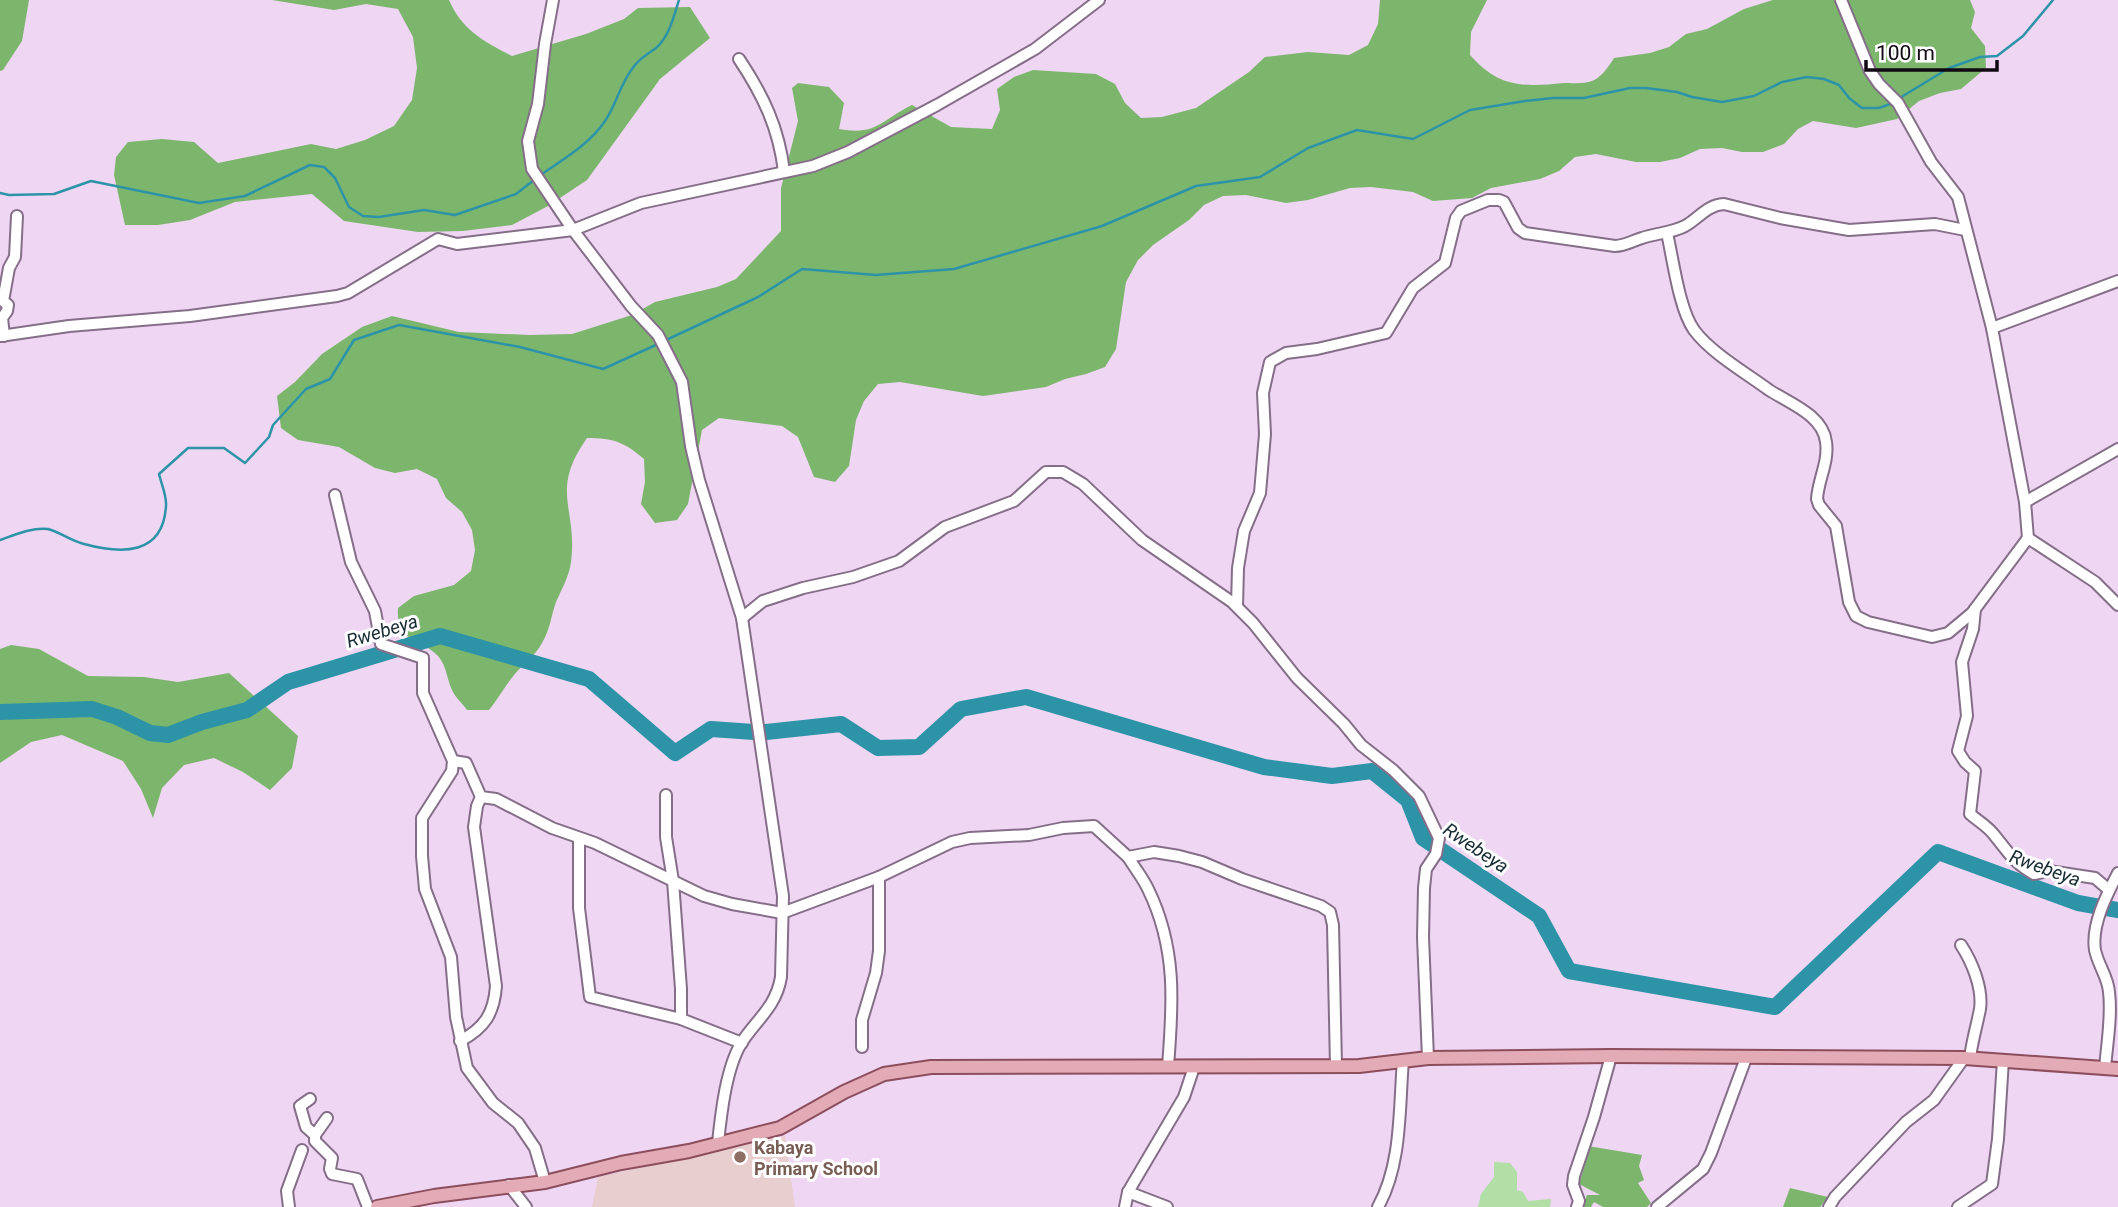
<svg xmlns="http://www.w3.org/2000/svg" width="2118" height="1207" viewBox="0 0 2118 1207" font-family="Roboto,sans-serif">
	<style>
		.education { fill: #e9ced0 }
		.green { fill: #b1dfa5 }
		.forest { fill: #7cb66d }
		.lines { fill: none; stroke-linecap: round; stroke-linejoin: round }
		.stream { stroke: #2d94a8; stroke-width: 2.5 }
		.river { stroke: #2d94a8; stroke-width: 16 }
		.minor-casing { stroke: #856e88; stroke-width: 14 }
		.major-casing { stroke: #8c4e5d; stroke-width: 16 }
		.minor { stroke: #fff; stroke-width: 10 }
		.major { stroke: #e2abb6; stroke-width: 12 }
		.education-dot { fill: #8d6e63; stroke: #fff; stroke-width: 2.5 }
		.labels { text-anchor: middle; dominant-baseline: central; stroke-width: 6; stroke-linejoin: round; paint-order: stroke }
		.education-label { font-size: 18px; font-weight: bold; fill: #785e54; stroke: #fff; text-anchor: start }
		.water-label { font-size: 19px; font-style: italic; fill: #172d33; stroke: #fff }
	</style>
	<rect width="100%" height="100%" fill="#efd6f3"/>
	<polygon class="education" points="785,1136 795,1207 592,1207 598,1177"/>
	<polygon class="green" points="1494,1162 1510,1163 1517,1172 1517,1190 1523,1192 1528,1201 1551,1199 1550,1207 1478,1207 1481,1194 1494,1177"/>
	<g class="forest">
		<polygon points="0,0 29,0 22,41 3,70 0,71"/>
		<path d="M 272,0 L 449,0 C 462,30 483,41 512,56 L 586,34 L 624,19 L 638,8 L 690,7 L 710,38 L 660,79 L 587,180 L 548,206 L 512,225 L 463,231 L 418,232 L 344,221 L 312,194 L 235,202 L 190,220 L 158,225 L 125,225 L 114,175 L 116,157 L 128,142 L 162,139 L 194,142 L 218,163 L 311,144 L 336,149 L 365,140 L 394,126 L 412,100 L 417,68 L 413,37 L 398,9 L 366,4 L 334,10 Z"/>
		<path d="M 1380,0 L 1487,0 L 1471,32 L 1470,55 C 1499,88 1523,87 1564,83 C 1572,83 1585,84 1592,81 C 1601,78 1609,66 1614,58 L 1650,53 L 1669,47 L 1686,34 L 1707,29 L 1744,9 L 1773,0 L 1970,0 L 1975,12 L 1971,28 L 1985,46 L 1986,68 L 1961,89 L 1940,93 L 1919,101 L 1897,119 L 1856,128 L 1813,121 L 1798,129 L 1784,144 L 1763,152 L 1742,152 L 1722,148 L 1700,149 L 1680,158 L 1660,162 L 1636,162 L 1596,154 L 1575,157 L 1559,171 L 1540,179 L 1491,188 L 1472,198 L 1433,201 L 1413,192 L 1371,187 L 1350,188 L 1308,200 L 1286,203 L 1246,195 L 1223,196 L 1204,205 L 1189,220 L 1153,245 L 1138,260 L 1126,282 L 1116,349 L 1105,367 L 1086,374 L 1065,379 L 1046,387 L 983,396 L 900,382 L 878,384 L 864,401 L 856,420 L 849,466 L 835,482 L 814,477 L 798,437 L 782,426 L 719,418 L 702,430 L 688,504 L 677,520 L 655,523 L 641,504 L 645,482 L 644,459 C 624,442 614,438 587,438 C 549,492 578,508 571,562 C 569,577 562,588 556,602 C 551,616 550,630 542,643 C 535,656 523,664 514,675 C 505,686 498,699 489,710 L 467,710 C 463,704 456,698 453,692 C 447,681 447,666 438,656 C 419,636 396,644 398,608 L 414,596 L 454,585 L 471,571 L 475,550 L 472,530 L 462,512 L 446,498 L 437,479 L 417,469 L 395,473 L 375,468 L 339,447 L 298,440 L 281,428 L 277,396 L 295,382 L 322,354 L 362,327 L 392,316 L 459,332 L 530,335 L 572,334 L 632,315 L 655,302 L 717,287 L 736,279 L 781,231 L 781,188 L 798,121 L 792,88 L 798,83 L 829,87 L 844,103 L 839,129 C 877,136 881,120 912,105 L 951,127 L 992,129 L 1000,110 L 997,89 L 1014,77 L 1033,70 L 1096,74 L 1115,84 L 1125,103 L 1141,118 L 1162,117 L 1196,108 L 1249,72 L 1265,57 L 1308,52 L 1349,55 L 1368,45 L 1378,24 Z"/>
		<polygon points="11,645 39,649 88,676 144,677 178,682 229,673 298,736 292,768 270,790 243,772 214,758 184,765 162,788 153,818 141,789 123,761 62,735 31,742 0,763 0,649"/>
		<polygon points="1588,1146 1642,1155 1639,1166 1644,1180 1638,1183 1651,1203 1647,1207 1603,1207 1594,1202 1591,1207 1583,1207 1587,1195 1600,1195 1579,1184 1590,1148"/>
		<polygon points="1790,1188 1828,1197 1820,1207 1783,1207"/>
	</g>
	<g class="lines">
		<g class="stream">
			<polyline points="1898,99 1949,68 1980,57 1997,56 2023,36 2053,0"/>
			<path d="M 539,176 C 562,160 589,145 605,121 C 616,105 620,85 632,69 C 639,59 646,55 656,48 C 669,37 674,16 679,0"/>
			<polyline points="0,193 9,195 54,194 91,181 199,203 245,196 310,165 324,167 335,178 349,207 363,216 379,217 424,210 455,215 516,194 534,180"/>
			<polyline points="664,341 758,297 802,269 876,275 954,269 1102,226 1196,186 1260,177 1308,148 1357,130 1413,139 1470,110 1525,101 1553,98 1584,98 1630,88 1646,88 1677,92 1692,97 1722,102 1754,96 1782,82 1807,77 1824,79 1839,85 1849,98 1862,108 1879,108 1893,103"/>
			<path d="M 0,540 C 14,535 33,527 48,529 C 60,532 71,541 84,544 C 121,554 163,556 166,506 C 167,496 161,483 159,474 L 188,448 L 224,448 L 245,463 L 269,437 L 273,425 L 306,389 L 330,379 L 354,340 L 399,325 L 520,347 L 603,369 L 658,344"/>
		</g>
		<g class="river">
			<polyline points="0,712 92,709 117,717 150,733 168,735 202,722 247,710 288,682 440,636 589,679 675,753 711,729 754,732"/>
			<polyline points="766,732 841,724 878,748 919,747 961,709 1026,697 1264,767 1332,776 1372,771 1408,800 1423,838 1539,916 1569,971 1775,1007 1938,852 2078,903 2118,910"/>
		</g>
		<defs>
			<g id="minor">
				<path d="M 553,0 L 545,44 L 538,104 L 528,141 L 532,169 L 573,230 L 631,306 L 658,335 L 682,382 L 691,446 L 699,480 L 742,618 L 783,896 L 781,977 C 776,1007 757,1019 742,1042 C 726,1067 721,1114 718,1143"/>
				<polyline points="1841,0 1870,71 1879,84 1898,103 1931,162 1958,197 1992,328 2025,502 2028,538 2095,582 2118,605"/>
				<path d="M 739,59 C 763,95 779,128 784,172"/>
				<path d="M 1667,233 C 1673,259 1679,309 1694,330 C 1711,353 1746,373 1769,390 C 1789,403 1823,415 1826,442 C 1829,462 1818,480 1817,499 L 1819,505 L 1836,526 L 1849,602 L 1856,616 L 1868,622 L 1932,637 L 1948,633 L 1972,613 L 2028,538"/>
				<polyline points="1992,328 2118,281"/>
				<polyline points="0,336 69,326 190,316 337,296 348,293 438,239 457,244 573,230 641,203 813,166 848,152 937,105 1035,49 1099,0"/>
				<polyline points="4,336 2,318 7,311 8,305 3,301 9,268 15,257 17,216"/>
				<polyline points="335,495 351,562 375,611 381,644 423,658 423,693 453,761 452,771 422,818 422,856 425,889 451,957 456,1017 467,1068 493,1103 518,1123 535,1148 545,1182"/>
				<polyline points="2025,502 2118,449"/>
				<path d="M 1237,606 L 1238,568 L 1244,531 L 1260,493 L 1265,434 L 1263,393 L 1270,362 L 1286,353 L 1317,349 L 1386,333 L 1413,288 L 1445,263 L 1456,218 L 1461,211 L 1488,200 L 1499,200 L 1504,202 L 1518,228 L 1525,233 L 1615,246 C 1625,246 1632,241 1642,238 C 1656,233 1672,233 1685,226 C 1699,218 1707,205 1724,204 L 1780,218 L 1849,230 L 1935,224 L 1965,230"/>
				<path d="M 1975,609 L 1973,629 L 1962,662 L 1967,716 L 1958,751 L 1965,762 L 1975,771 L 1970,814 C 1978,821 1989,827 1995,836 C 2009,853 2014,863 2034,874 L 2049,871 L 2095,878 L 2109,890"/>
				<polyline points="742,618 763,601 803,588 853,577 899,561 945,527 1014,501 1046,472 1063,472 1083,484 1142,540 1232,602 1253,623 1297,678 1344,724 1361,745 1393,770 1419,796 1439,838 1436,854 1426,869 1424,888 1423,937 1428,1058"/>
				<polyline points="453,761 466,763 481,797 496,799 552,828 595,843 704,896 732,904 782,913 879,877 952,842 970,838 1029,835 1063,828 1094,826 1128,857 1154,852 1179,856 1202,862 1242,879 1321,906 1330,912 1333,925 1336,1066"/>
				<polyline points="666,795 666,837 673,881 681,989 681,1019"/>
				<polyline points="579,838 579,908 590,997 681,1019 742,1043"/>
				<path d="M 1128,857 C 1134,867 1143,878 1148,889 C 1177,948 1173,1004 1168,1066"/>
				<path d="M 1961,945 C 1972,962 1983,988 1980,1009 C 1977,1025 1972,1041 1970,1058"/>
				<path d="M 460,1041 C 485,1028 494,1013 496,986 L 474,827 L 477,806 L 481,797"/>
				<polyline points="862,1047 862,1020 876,973 879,951 879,877"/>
				<path d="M 2105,1068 C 2107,1044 2112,1016 2109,992 C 2108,977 2098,965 2095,950 C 2091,925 2107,894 2118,873"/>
				<polyline points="310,1099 300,1106 306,1127 315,1135 315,1141 332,1158 330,1169 332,1174 357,1179 368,1207"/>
				<polyline points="315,1135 327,1118"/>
				<polyline points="509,1185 526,1207"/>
				<polyline points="1128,1192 1167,1207"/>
				<polyline points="289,1207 287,1191 302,1150"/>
				<polyline points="1125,1207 1128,1192 1184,1097 1194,1067"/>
				<path d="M 1378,1207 C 1402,1164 1399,1109 1403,1060"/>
				<polyline points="1577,1207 1579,1201 1573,1185 1574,1176 1594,1117 1611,1056"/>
				<polyline points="1657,1207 1703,1169 1711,1153 1746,1058"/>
				<polyline points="1829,1207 1835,1197 1906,1122 1934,1100 1964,1058"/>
				<polyline points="1958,1207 1992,1184 1998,1139 2003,1060"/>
			</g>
			<polyline id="major" points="377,1207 434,1196 545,1182 621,1163 689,1151 780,1128 844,1092 884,1074 931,1067 1359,1066 1428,1058 1611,1056 1964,1058 2118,1069"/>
		</defs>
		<use href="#minor" class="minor-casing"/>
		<use href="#major" class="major-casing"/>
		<use href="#minor" class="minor"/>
		<use href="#major" class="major"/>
	</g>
	<circle class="education-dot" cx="740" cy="1157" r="7"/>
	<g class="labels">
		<g class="education-label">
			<text x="754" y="1147">Kabaya<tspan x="754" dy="21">Primary School</tspan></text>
		</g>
		<g class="water-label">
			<text transform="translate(382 631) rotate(-17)">Rwebeya</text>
			<text transform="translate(1476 848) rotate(34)">Rwebeya</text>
			<text transform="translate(2045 868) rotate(20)">Rwebeya</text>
		</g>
	</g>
	<path d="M1866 60v10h131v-10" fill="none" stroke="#110913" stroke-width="3.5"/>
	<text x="1876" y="60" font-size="21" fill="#110913" stroke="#ffffff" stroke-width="5" paint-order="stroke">100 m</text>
</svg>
